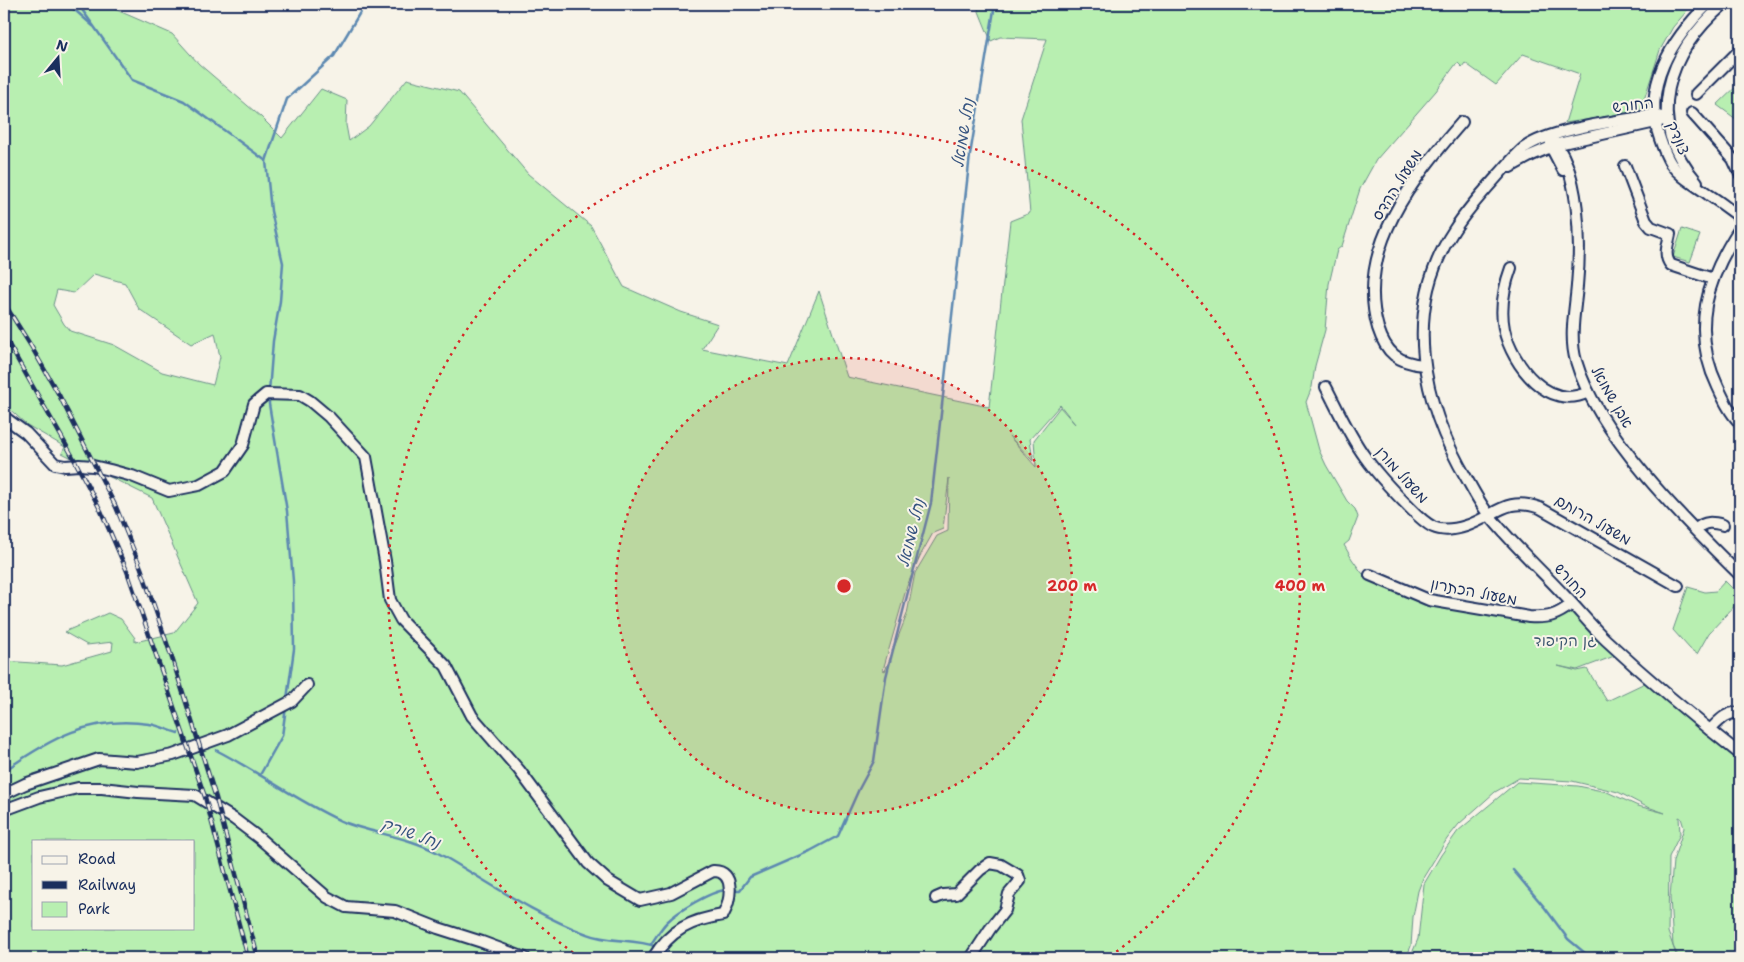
<svg xmlns="http://www.w3.org/2000/svg" width="1744" height="962" viewBox="0 0 1744 962" font-family="'Shantell Sans','Playpen Sans Hebrew',sans-serif">
	<style>
		.green { fill: #b8efb1; stroke: #6a8f88; fill-rule: evenodd }
		.lines { fill: none; stroke-linecap: round; stroke-linejoin: round }
		.stream { stroke: #5c88b1; stroke-width: 2.5 }
		.minor-casing { stroke: #1b2f5e; stroke-width: 14 }
		.minor { stroke: #f7f3e8; stroke-width: 10 }
		.rail-casing { stroke: #1b2f5e; stroke-width: 4.5 }
		.rail { stroke: #f7f3e8; stroke-width: 2.5; stroke-dasharray: 8; stroke-linecap: butt }
		.ring { fill: none; stroke: #d62828; stroke-width: 2.5; stroke-dasharray: 2.5 5 }
		.labels { text-anchor: middle; dominant-baseline: central; stroke-width: 4; stroke-linejoin: round; paint-order: stroke }
		.street-label { font-size: 15px; fill: #1b2f5e; stroke: #f7f3e8 }
		.park-label { font-size: 15px; fill: #3a556f; stroke: #f7f3e8 }
		.water-label { font-size: 16px; font-style: italic; fill: #365480; stroke: #f7f3e8 }
		.centre { fill: #d62828; stroke: #f7f3e8; stroke-width: 2.5 }
		.ring-label { font-size: 15px; text-anchor: middle; font-weight: bold; fill: #d62828; stroke: #f7f3e8; stroke-width: 4; stroke-linejoin: round; paint-order: stroke }
	</style>
	<rect width="100%" height="100%" fill="#f7f3e8"/>
	<filter id="ink" filterUnits="userSpaceOnUse"><feTurbulence type="fractalNoise" baseFrequency=".02" numOctaves="2"/><feDisplacementMap in="SourceGraphic" scale="10" xChannelSelector="R" yChannelSelector="G"/><feConvolveMatrix kernelMatrix="1 2 1 2 8 2 1 2 1" color-interpolation-filters="sRGB"/></filter>
	<g filter="url(#ink)">
		<g class="green">
			<path d="M 4,4 L 37,4 L 50,8 L 50,4 L 108,4 L 112,8 L 172,34 L 199,64 L 261,117 L 282,138 L 321,89 L 347,100 L 346,125 L 349,141 L 369,126 L 407,79 L 459,92 L 528,174 L 591,226 L 624,287 L 681,312 L 718,324 L 702,349 L 788,366 L 819,291 L 847,377 L 989,407 L 1010,221 L 1030,213 L 1021,119 L 1047,39 L 1000,37 L 991,41 L 976,4 L 1693,4 L 1673,27 L 1660,50 L 1642,106 L 1638,112 L 1565,123 L 1580,74 L 1523,54 L 1496,85 L 1465,63 L 1462,67 L 1458,63 L 1456,64 L 1436,91 L 1376,160 L 1360,189 L 1342,246 L 1337,250 L 1329,284 L 1325,330 L 1315,366 L 1312,387 L 1306,402 L 1319,450 L 1326,465 L 1347,501 L 1355,509 L 1358,517 L 1349,541 L 1344,545 L 1352,559 L 1362,573 L 1383,587 L 1373,579 L 1432,604 L 1552,620 L 1571,611 L 1617,655 L 1577,670 L 1558,666 L 1577,671 L 1587,669 L 1607,701 L 1647,682 L 1740,762 L 1740,958 L 1679,958 L 1673,946 L 1677,958 L 1410,958 L 1418,939 L 1424,884 L 1441,855 L 1458,831 L 1517,782 L 1578,786 L 1607,792 L 1638,806 L 1665,813 L 1645,806 L 1618,792 L 1572,781 L 1519,778 L 1509,784 L 1495,792 L 1459,824 L 1447,839 L 1423,878 L 1418,891 L 1413,917 L 1411,946 L 1407,956 L 1400,954 L 1405,958 L 4,958 L 4,661 L 62,665 L 112,651 L 113,642 L 87,645 L 64,632 L 108,613 L 121,619 L 135,638 L 135,642 L 174,633 L 198,603 L 152,498 L 62,453 L 65,447 L 27,425 L 4,404 ZM 94,274 L 125,283 L 139,309 L 191,344 L 215,333 L 220,357 L 213,385 L 162,372 L 114,345 L 70,331 L 64,324 L 53,305 L 57,290 L 74,293 ZM 1060,405 L 1075,424 L 1060,407 L 1034,440 L 1036,467 L 1009,436 L 1033,461 L 1030,439 ZM 949,478 L 948,531 L 937,536 L 915,573 L 907,614 L 885,671 L 883,670 L 907,586 L 920,556 L 933,533 L 943,529 ZM 1679,817 L 1681,818 L 1684,828 L 1673,861 L 1670,897 L 1673,946 L 1668,932 L 1669,857 L 1680,834 ZM 34,841 L 194,841 L 194,928 L 34,928 Z"/>
			<polygon points="1740,83 1740,122 1717,105"/>
			<polygon points="1682,229 1700,235 1690,262 1673,257"/>
			<polygon points="1725,581 1740,596 1740,600 1709,633 1697,654 1690,649 1673,630 1688,587 1705,592 1716,591"/>
		</g>
		<g class="lines">
			<g class="stream">
				<polyline points="68,4 93,26"/>
				<polyline points="78,4 132,80 184,101 266,161"/>
				<polyline points="269,392 273,341 280,301 283,263 271,211 266,161 287,99 334,56 365,4"/>
				<polyline points="269,397 269,404 287,511 293,581 294,649 287,699"/>
				<path d="M 216,750 C 259,772 297,801 341,821 C 372,834 408,836 438,853 C 487,881 533,914 587,934 C 609,943 635,938 657,947"/>
				<path d="M 4,771 C 50,739 90,715 149,724 C 158,725 168,730 178,733"/>
				<polyline points="260,775 282,736 286,707"/>
				<polyline points="1513,870 1545,908 1568,939 1591,958"/>
				<polyline points="732,890 740,890 750,877 810,851 838,836 859,789 874,761 886,677 931,503 970,155 995,4"/>
				<path d="M 651,944 C 656,937 661,928 667,922 C 678,911 711,891 726,890"/>
				<polyline points="663,951 674,958"/>
			</g>
			<defs>
				<g id="minor">
					<path d="M 1708,4 C 1672,39 1641,87 1660,139 C 1663,148 1666,156 1671,164 C 1681,178 1696,185 1709,195 C 1720,202 1730,210 1740,217"/>
					<polyline points="1696,94 1740,50"/>
					<polyline points="1692,113 1733,159 1740,174"/>
					<path d="M 1666,118 L 1654,115 C 1619,121 1553,128 1524,148 C 1516,155 1509,163 1502,171 C 1485,190 1468,208 1454,230 C 1401,310 1422,404 1468,481 C 1474,492 1481,505 1489,515 C 1511,543 1539,568 1563,594 C 1578,609 1591,626 1606,640 C 1649,680 1694,718 1740,754"/>
					<path d="M 1550,137 C 1581,168 1581,244 1577,286 C 1575,310 1569,337 1576,361 C 1597,434 1686,522 1740,575"/>
					<polyline points="1551,140 1551,147 1563,170"/>
					<path d="M 1625,166 L 1646,221 L 1651,227 L 1670,234 C 1668,245 1663,256 1671,265 L 1713,279"/>
					<polyline points="1510,167 1532,155 1558,144 1660,121"/>
					<path d="M 1697,182 C 1643,120 1667,53 1724,4"/>
					<path d="M 1740,228 C 1707,278 1690,329 1718,387 C 1724,400 1730,413 1740,423"/>
					<path d="M 1511,268 C 1504,287 1500,309 1504,329 C 1512,365 1549,412 1588,392"/>
					<path d="M 1424,365 C 1398,363 1386,353 1378,328 C 1355,249 1414,177 1462,122"/>
					<path d="M 1326,387 C 1338,410 1349,435 1365,457 C 1377,474 1392,490 1407,505 C 1415,513 1423,522 1433,527 C 1444,532 1456,529 1466,526 C 1496,516 1505,496 1540,508 L 1678,586"/>
					<path d="M 4,417 L 26,433 L 55,464 L 65,466 L 79,465 L 93,466 L 110,470 L 132,476 L 169,491 L 199,485 L 225,471 L 243,445 L 254,404 L 266,394 L 300,395 L 310,401 L 329,417 L 366,457 L 385,561 L 390,600 L 401,620 L 446,666 L 472,716 L 519,770 L 588,863 L 608,881 L 640,900 L 671,893 L 713,871 C 736,870 731,901 723,915 C 691,920 670,930 653,958"/>
					<path d="M 1696,529 C 1705,521 1712,522 1723,525"/>
					<path d="M 1370,575 L 1429,600 L 1529,617 C 1549,618 1556,616 1572,604"/>
					<path d="M 1710,730 C 1719,721 1727,711 1740,713"/>
					<polyline points="4,794 25,784 99,759 137,762 173,755 228,735 292,701 307,685"/>
					<polyline points="4,810 39,797 78,788 102,788 138,792 195,795 234,819 259,838 327,897 346,907 395,911 438,928 482,942 525,958"/>
					<polyline points="936,898 943,895 956,894 980,870 990,863 1001,865 1018,875 1020,881 1009,894 1005,910 990,929 971,958"/>
				</g>
			</defs>
			<use href="#minor" class="minor-casing"/>
			<use href="#minor" class="minor"/>
			<defs>
				<g id="rail">
					<polyline points="4,303 31,346 59,395 116,507 141,568 173,661 216,798 258,958"/>
					<polyline points="4,336 73,457 101,511 127,571 205,797 248,958"/>
				</g>
			</defs>
			<use href="#rail" class="rail-casing"/>
			<use href="#rail" class="rail"/>
		</g>
	</g>
	<circle cx="844" cy="586" r="228" fill="#d62828" fill-opacity=".12"/>
	<g class="ring">
		<circle cx="844" cy="586" r="228"/>
		<path d="M579 957A456 456 0 1 1 1109 957"/>
	</g>
	<g class="labels">
		<g class="street-label">
			<text transform="translate(1633 105) rotate(-7)">החורש</text>
			<text transform="translate(1678 138) rotate(68)">צונדק</text>
			<text transform="translate(1397 185) rotate(-58)">משעול ההדס</text>
			<text transform="translate(1612 397) rotate(60)">אבן שמואל</text>
			<text transform="translate(1402 475) rotate(48)">משעול מורן</text>
			<text transform="translate(1593 520) rotate(30)">משעול הרותם</text>
			<text transform="translate(1571 581) rotate(47)">החורש</text>
			<text transform="translate(1474 592) rotate(11)">משעול הכתרון</text>
		</g>
		<g class="park-label">
			<text x="1565" y="641">גן הקיפוד</text>
		</g>
		<g class="water-label">
			<text transform="translate(963 133) rotate(-81)">נחל שמואל</text>
			<text transform="translate(911 533) rotate(-76)">נחל שמואל</text>
			<text transform="translate(411 833) rotate(20)">נחל שורק</text>
		</g>
	</g>
	<circle cx="844" cy="586" r="8" class="centre"/>
	<g class="ring-label">
		<text x="1072" y="591">200 m</text>
		<text x="1300" y="591">400 m</text>
	</g>
	<rect width="1744" height="962" fill="none" stroke="#f7f3e8" stroke-width="20"/>
	<rect x="10" y="10" width="1724" height="942" fill="none" stroke="#1b2f5e" stroke-width="2" filter="url(#ink)"/>
	<rect x="32" y="840" width="162" height="90" fill="#f7f3e8" stroke="#9fa5b1"/>
	<rect x="42" y="856" width="25" height="8" fill="#f7f3e8" stroke="#9fa5b1"/>
	<text x="78" y="864" font-size="15" fill="#1b2f5e">Road</text>
	<rect x="42" y="881" width="25" height="8" fill="#1b2f5e" stroke="#9fa5b1"/>
	<text x="78" y="890" font-size="15" fill="#1b2f5e">Railway</text>
	<rect x="42" y="902" width="25" height="15" fill="#b8efb1" stroke="#9fa5b1"/>
	<text x="78" y="914" font-size="15" fill="#1b2f5e">Park</text>
	<g transform="translate(58 58) rotate(18)" stroke="#f7f3e8" stroke-width="4" paint-order="stroke">
	<path d="M0-4L9 19L0 12L-9 19Z" fill="#1b2f5e"/>
	<text y="-8" font-size="14" font-weight="bold" text-anchor="middle" fill="#1b2f5e">N</text>
	</g>
</svg>
